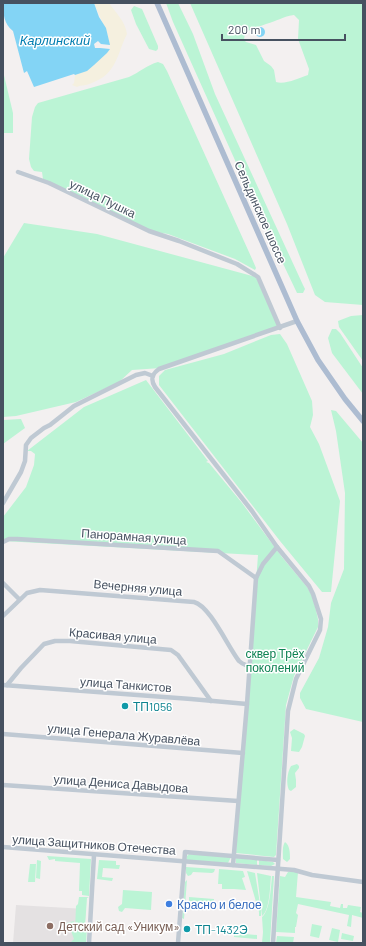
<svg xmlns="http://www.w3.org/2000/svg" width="366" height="946" viewBox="0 0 366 946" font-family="Barlow,sans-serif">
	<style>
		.education { fill: #e4e1e2 }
		.green { fill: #bbf4d5; fill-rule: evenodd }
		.sand { fill: #f5f0df }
		.water { fill: #83d4f5 }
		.pier { fill: #f3f0f0 }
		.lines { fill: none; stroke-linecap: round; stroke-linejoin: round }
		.minor { stroke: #bfc9d3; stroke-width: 4.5 }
		.major { stroke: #adbcd1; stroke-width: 5.5 }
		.culture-dot { fill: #0f9aa8; stroke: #fff; stroke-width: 1.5 }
		.shop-dot { fill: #3f7fe0; stroke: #fff; stroke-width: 1.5 }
		.education-dot { fill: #8d6e63; stroke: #fff; stroke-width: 1.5 }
		.labels { text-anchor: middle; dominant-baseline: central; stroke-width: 3; stroke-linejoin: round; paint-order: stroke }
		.street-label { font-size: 12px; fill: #465160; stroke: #fff }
		.park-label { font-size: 12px; fill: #0e8353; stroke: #fff }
		.culture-label { font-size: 12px; fill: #0d838f; stroke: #fff; text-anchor: start }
		.shop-label { font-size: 12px; fill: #366cbe; stroke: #fff; text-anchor: start }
		.education-label { font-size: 12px; fill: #785e54; stroke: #fff; text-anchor: start }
		.water-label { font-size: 13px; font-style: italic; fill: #017db0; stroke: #fff }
	</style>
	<rect width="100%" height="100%" fill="#f3f0f0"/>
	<polygon class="education" points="16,905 86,909 83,943 13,943"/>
	<g class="green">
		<polygon points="166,3 178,3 193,34 215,94 303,285 305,289 303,293 297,293 256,207 173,22"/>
		<path d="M 190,3 L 363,3 L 363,305 L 325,302 L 315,295 L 287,224 ZM 294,15 L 299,20 L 298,39 L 309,69 L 308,75 C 299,78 285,85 276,82 L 274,70 L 271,66 L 264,61 L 256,45 L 246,42 L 244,40 L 245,33 C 252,28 258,27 266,24 C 278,21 281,17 294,15 Z"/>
		<polygon points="134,6 142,9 158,46 158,49 156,51 149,49 136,24 131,10"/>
		<path d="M 158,62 L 163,64 L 167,71 L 253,261 L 256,268 L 255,270 L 235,259 L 168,234 L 150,231 L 43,179 L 42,172 L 34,171 L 31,167 L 29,159 L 32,117 L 35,107 L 38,103 L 129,77 C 140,72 147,65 158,62 Z"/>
		<polygon points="3,71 13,113 13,133 3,133"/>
		<polygon points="24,223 97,234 256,277 278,327 161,368 132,370 119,382 76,402 16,416 3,417 3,258"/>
		<polygon points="363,315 363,361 339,327 338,321 351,316"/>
		<polygon points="332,329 336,329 340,333 363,368 363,394 332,353 328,338"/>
		<polygon points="280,334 287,344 312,401 313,415 310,427 319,444 340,501 331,592 322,592 280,541 159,385 159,376 165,370 224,354 271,335"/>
		<polygon points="146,380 208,461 206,462 209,463 242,503 282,557 307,587 311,594 315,606 318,619 318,627 294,676 286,705 276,855 274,857 236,853 258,555 3,541 3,517 26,487 34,465 35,454 31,451 27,451 84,407"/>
		<polygon points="331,410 336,411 363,443 363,722 306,709 300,698 300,693 319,658 328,627 331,603 344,569 345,493 336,431"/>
		<polygon points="21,419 25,428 3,444 3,420"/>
		<polygon points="294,729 304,734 305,736 302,747 299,752 291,751 292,738 290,732"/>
		<path d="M 297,764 L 299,766 L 299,768 L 295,773 L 296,780 L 296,787 L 291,791 L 289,790 C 286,784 287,773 291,766 Z"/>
		<path d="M 285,842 C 290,845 290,854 290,859 L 287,862 L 283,859 C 283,854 282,846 285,842 Z"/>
		<polygon points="189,854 231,857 228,863 186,860 187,856"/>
		<polygon points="47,856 91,859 89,896 82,895 82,891 79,891 80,863 55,861 55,859 49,860"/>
		<polygon points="236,858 257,860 257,865 236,863"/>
		<polygon points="37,860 41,861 40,879 36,878"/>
		<polygon points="99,860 116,861 116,865 120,865 119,869 103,868 102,877 113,878 112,881 97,879"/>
		<polygon points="259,860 273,862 275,864 271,866 259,865"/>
		<polygon points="30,864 36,864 35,882 28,882"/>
		<polygon points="186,867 215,869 214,872 212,873 193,872 191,875 188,876 186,873"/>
		<polygon points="219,869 243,871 245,877 242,878 246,890 234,889 235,871 234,889 222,889 222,884 218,884"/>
		<polygon points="247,871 255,873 261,910 261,916 259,916 259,912"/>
		<polygon points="288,872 298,872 296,897 331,902 330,906 340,908 341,904 343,904 343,908 347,908 348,905 361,907 360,912 363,913 363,918 352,915 351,927 347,926 349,915 298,904 296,913 298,915 296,927 295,927 295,933 276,932 280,876 285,877"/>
		<path d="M 257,873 L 271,876 C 270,886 270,910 262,916 Z"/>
		<path d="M 272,876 L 274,876 L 270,943 L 262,943 L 263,932 L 262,917 C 270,911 271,886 272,876 Z"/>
		<polygon points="187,880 184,919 182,918 185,882"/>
		<polygon points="123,890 152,892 151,910 125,908 122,912 119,911 118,907 122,904"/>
		<polygon points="79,897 89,897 87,898 85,926 87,928 86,943 70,943 74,939 71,931 75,930 76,906 78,904"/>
		<polygon points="189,897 214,899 214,903 189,901"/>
		<polygon points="74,921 73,929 67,930 64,927 63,924"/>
		<polygon points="312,924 322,926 319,938 310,936"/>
		<polygon points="332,928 340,930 338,942 329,940"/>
		<polygon points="234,933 257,935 257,939 234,937"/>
		<polygon points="342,933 354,936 353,941 341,939"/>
		<polygon points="277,936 294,937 293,943 276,943"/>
	</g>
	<path class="sand" d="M 94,3 L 109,3 C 116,13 125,21 127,34 C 119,49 117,70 100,79 C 96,81 90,84 86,85 C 82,86 80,85 77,87 L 72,85 L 74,83 L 75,75 L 87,70 L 94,65 L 108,35 Z"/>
	<g class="water">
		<path d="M 3,3 L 94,3 L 99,17 L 106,28 L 110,45 L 110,49 L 107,53 L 94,65 L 87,71 L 75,75 L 74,74 L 34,87 L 27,71 L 24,73 L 13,31 C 4,24 3,14 3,3 Z"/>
		<circle cx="260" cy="32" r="5"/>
	</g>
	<polygon class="pier" points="98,41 101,44 110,45 110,49 100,48 95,48 94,44"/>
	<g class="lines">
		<g class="minor">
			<polyline points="18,172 49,183 149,231 179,241 237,264 255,275 258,277 280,328"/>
			<polyline points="3,503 21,472 25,461 26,445 31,438 44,428 50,425 74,406 136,375 145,373 153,376"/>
			<polyline points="3,542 9,539 17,539 218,551 256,578"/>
			<polyline points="3,583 19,599"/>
			<path d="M 3,616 L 27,593 L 40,590 L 194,602 C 210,606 228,647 239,661 C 242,664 246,665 250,667"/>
			<polyline points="3,685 191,699 247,704"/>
			<polyline points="7,685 21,668 44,644 55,641 70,641 171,650 178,655 211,701"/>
			<polyline points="3,734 243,753"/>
			<polyline points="3,785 238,801"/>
			<polyline points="3,847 294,870 312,875 363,882"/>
			<polyline points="233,865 247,704 256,578 263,564 277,547"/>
			<polyline points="89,943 94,855"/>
			<polyline points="178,943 185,852 278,860"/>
			<path d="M 273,943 L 288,711 L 296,679 L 320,630 L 321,619 L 313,594 L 309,586 L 277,547 L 252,511 L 155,387 C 150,379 152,374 159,369 L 297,321"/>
		</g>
		<polyline class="major" points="157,3 297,321 318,360 345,399 363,421"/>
	</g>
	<g class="culture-dot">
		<circle cx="125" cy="706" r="4"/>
		<circle cx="187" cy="929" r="4"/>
	</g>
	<circle class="shop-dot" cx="169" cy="904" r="4"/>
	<circle class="education-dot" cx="50" cy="926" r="4"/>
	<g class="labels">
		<g class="street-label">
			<text transform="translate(103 198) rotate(26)">улица Пушка</text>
			<text transform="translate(261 212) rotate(66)">Сельдинское шоссе</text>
			<text transform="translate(134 536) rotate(4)">Панорамная улица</text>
			<text transform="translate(138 587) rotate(5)">Вечерняя улица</text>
			<text transform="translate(113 635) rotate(5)">Красивая улица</text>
			<text transform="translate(126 684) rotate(4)">улица Танкистов</text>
			<text transform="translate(124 734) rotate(5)">улица Генерала Журавлёва</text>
			<text transform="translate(121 783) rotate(4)">улица Дениса Давыдова</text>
			<text transform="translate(94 844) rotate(4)">улица Защитников Отечества</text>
		</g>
		<g class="park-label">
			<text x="275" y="653">сквер Трёх<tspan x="275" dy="14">поколений</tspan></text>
		</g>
		<g class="culture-label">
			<text x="133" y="706">ТП1056</text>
			<text x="195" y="929">ТП-1432Э</text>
		</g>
		<g class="shop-label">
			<text x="177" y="904">Красно и белое</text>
		</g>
		<g class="education-label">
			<text x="58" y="926">Детский сад «Уникум»</text>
		</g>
		<g class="water-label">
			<text x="55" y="40">Карлинский</text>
		</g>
	</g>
	<rect width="366" height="946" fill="none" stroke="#465160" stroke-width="8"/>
	<path d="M222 34v6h123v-6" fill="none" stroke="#465160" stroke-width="2"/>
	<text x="228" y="34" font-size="12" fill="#465160" stroke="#ffffff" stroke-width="3" paint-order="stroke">200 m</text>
</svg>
